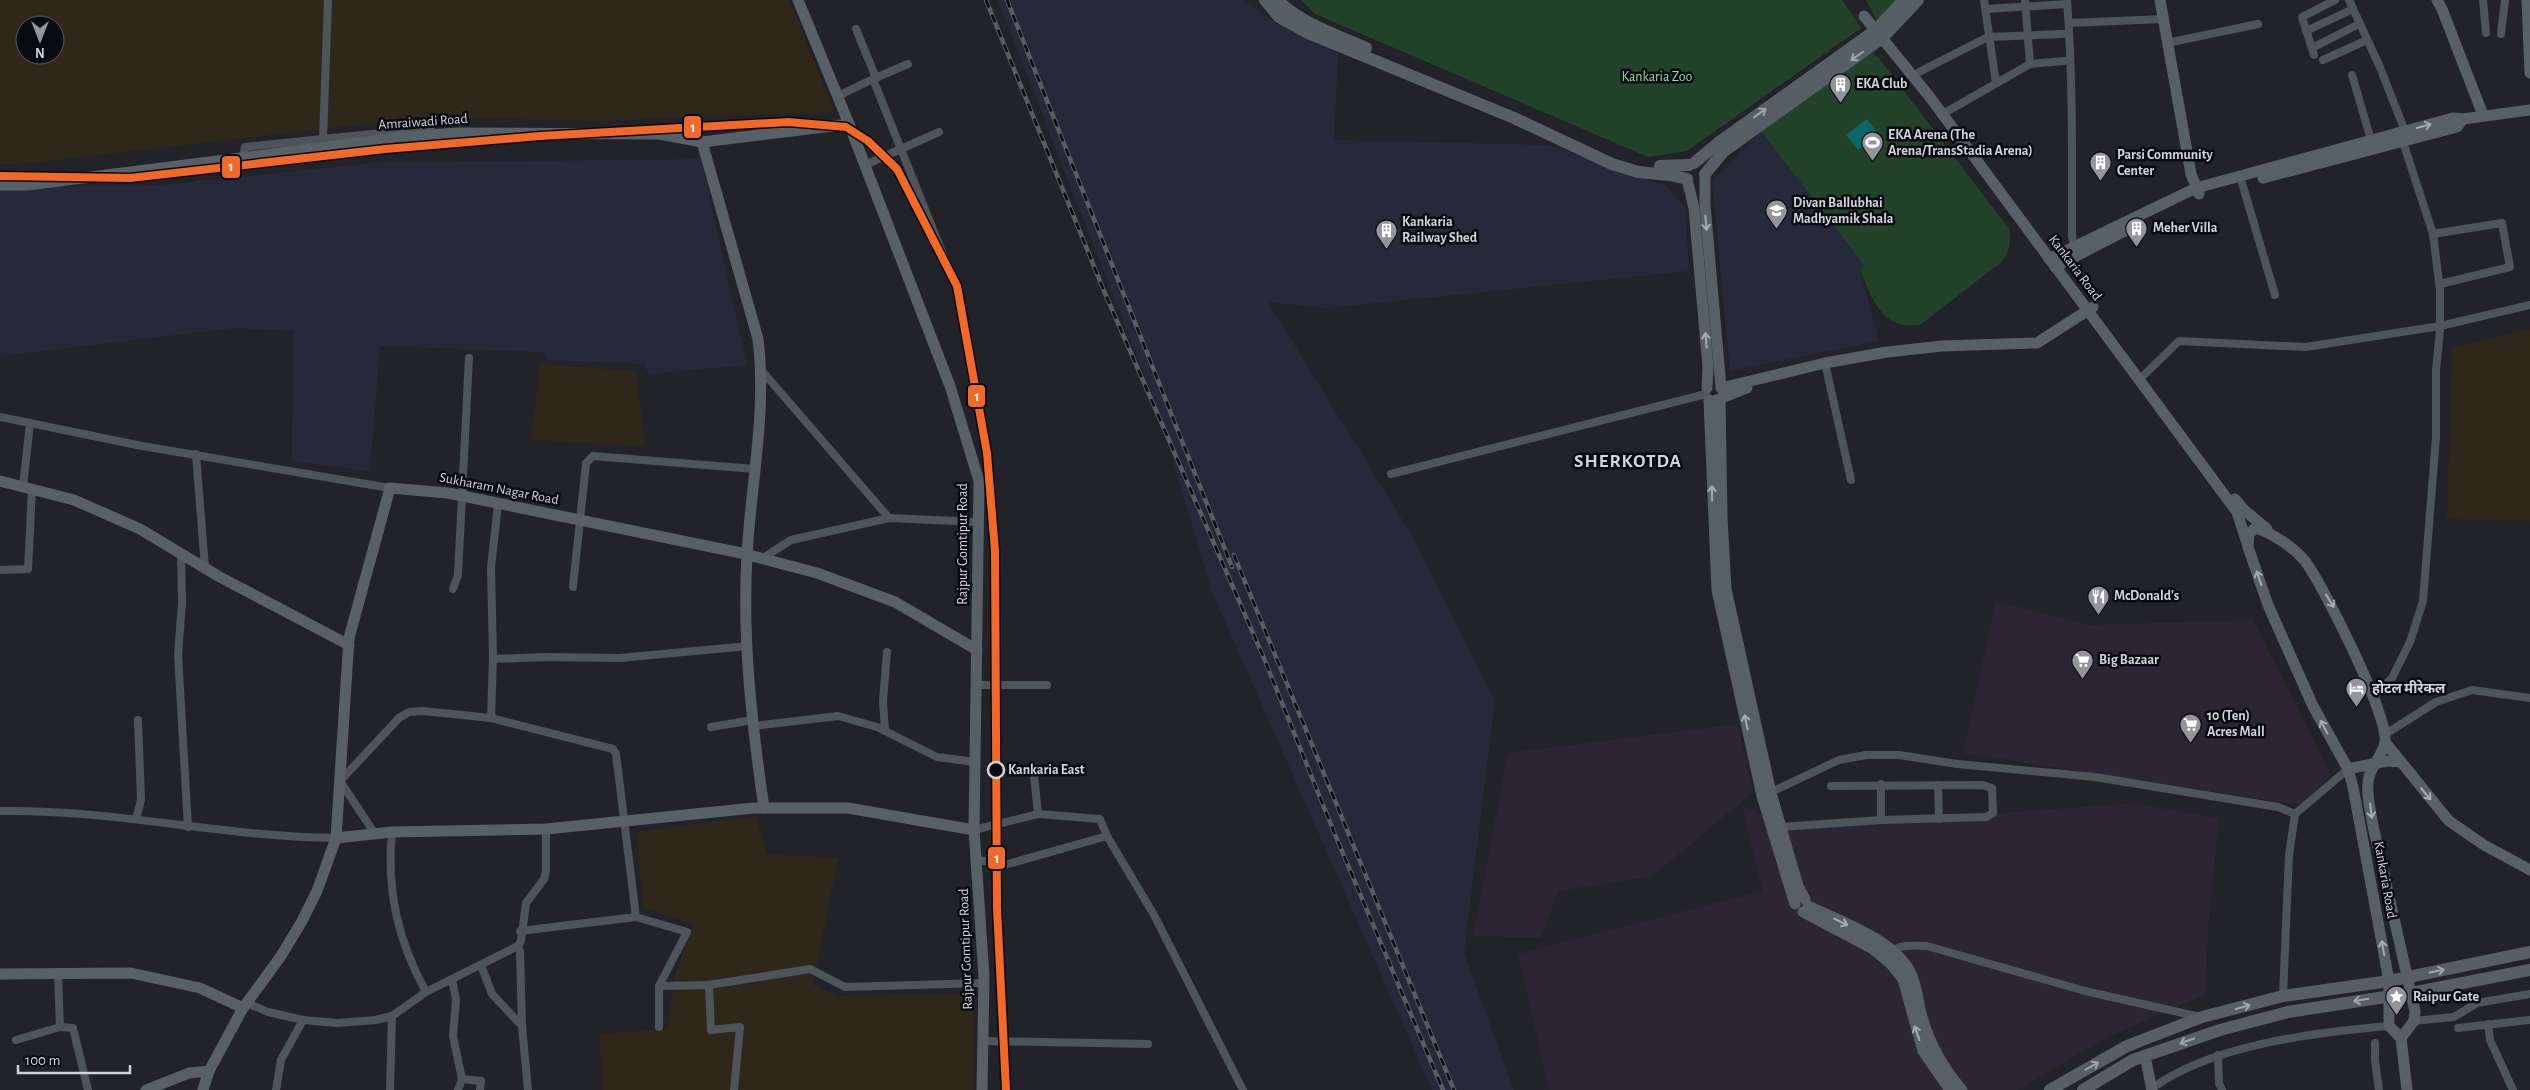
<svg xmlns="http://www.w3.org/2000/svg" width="2530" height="1090" viewBox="0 0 2530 1090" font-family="'Alegreya Sans','Noto Sans Devanagari',sans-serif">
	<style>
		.commercial { fill: #2c2533 }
		.industrial { fill: #2f271a; fill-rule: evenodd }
		.built { fill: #262939 }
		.green { fill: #224329 }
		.water { fill: #08696a }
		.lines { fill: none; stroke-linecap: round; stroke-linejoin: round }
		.street { stroke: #4e555a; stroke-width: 8 }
		.secondary { stroke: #586067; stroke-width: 11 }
		.primary { stroke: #565f66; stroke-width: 12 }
		.rail-casing { stroke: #585d61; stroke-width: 4.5 }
		.rail { stroke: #0a0b10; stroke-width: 2.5; stroke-dasharray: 8; stroke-linecap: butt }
		.metro-1-casing { stroke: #0a0b10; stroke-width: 11 }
		.metro-1 { stroke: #f36827; stroke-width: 8 }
		.oneway { stroke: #a0a5ac }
		.oneway2 { stroke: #a7abb2 }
		.stop-dot { fill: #0a0b10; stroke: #d1d3da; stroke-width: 2.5 }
		.labels { text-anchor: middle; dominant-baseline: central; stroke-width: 5; stroke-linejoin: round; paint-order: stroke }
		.park-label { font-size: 14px; fill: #93dc9e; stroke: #0a0b10 }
		.poi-label { font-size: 14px; font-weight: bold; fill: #d1d3da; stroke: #0a0b10; text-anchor: start }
		.street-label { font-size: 14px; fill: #d1d3da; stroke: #0a0b10 }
		.stop-label { font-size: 14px; font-weight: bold; fill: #d1d3da; stroke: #0a0b10; text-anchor: start }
		.district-label { font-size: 19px; font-weight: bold; letter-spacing: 1px; fill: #d1d3da; stroke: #0a0b10 }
		.line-badge { stroke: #0a0b10; stroke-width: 2 }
		.badge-label { font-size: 14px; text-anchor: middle; font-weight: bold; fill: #fff }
	</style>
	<rect width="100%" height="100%" fill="#222329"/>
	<g class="commercial">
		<polygon points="1996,601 2090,625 2253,620 2331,775 2300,805 1963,753"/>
		<polygon points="1738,724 1753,792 1653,876 1558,891 1541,938 1473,936 1508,753"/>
		<polygon points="2132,803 2219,818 2208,930 2206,994 2106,1038 2017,1090 1549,1090 1518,954 1762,891 1742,806 1796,828 1840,819 1923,819"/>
	</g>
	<g class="industrial">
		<path d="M 0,0 L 789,0 L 835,112 L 593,121 L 426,117 L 21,164 L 0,164 ZM 25,25 L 55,25 L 55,55 L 25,55 Z"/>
		<polygon points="2530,329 2530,521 2447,519 2452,348"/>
		<polygon points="540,364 636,371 645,446 531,440"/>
		<polygon points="756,816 767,854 838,858 813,985 839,996 974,993 975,1090 603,1090 599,1034 668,1029 675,975 693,925 643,907 637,832"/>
	</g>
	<g class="built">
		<polygon points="998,0 1242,0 1275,22 1338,53 1334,140 1549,145 1666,186 1685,207 1689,271 1327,308 1268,302 1408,529 1495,701 1464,953 1514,1090 1432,1090 1212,592 1158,411"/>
		<polygon points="1761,131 1866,266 1860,270 1879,341 1730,371 1712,181"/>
		<polygon points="701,159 747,365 649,374 644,364 547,360 543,352 380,346 370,471 292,461 293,331 235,328 0,356 0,187 150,186 373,163"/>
	</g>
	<g class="green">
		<polygon points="1301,0 1842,0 1861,28 1687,151 1648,157 1315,14"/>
		<polygon points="1866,0 1901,0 1880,26"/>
		<path d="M 1871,53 L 1879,58 L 2009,229 C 2011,243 2010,252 2000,263 L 1920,325 C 1883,331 1872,299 1860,270 L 1865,266 L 1761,131 L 1866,54 Z"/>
	</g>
	<polygon class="water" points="1867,119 1879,135 1858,150 1846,135"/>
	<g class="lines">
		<g class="street">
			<polyline points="1984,0 1996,83"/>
			<polyline points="2025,0 2030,64"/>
			<path d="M 2067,0 C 2073,78 2072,158 2072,236 L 2074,246"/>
			<polyline points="2349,0 2379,65 2405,131 2403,142 2433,234 2440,290 2440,330 2436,370 2436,437 2423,601 2410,642 2392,678 2373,698"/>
			<polyline points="2483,0 2486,33"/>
			<polyline points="1985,9 2067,4"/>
			<polyline points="2070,23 2163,19"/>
			<polyline points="856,29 876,78"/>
			<polyline points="2306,31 2353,9"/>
			<polyline points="2501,34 2505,0"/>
			<polyline points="2167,43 2258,24"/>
			<polyline points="2312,48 2359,24"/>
			<polyline points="2314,55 2302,17 2335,0"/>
			<polyline points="2323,60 2367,40"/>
			<polyline points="1919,72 1988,37 2063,34"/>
			<polyline points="2352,75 2371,140"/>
			<polyline points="873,79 908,64"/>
			<polyline points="838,96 873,79 946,262"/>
			<polyline points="1948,111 2030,64 2064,61"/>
			<polyline points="323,139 328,0"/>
			<polyline points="243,157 245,147 431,128 432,135"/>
			<polyline points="865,165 939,132"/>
			<polyline points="2242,183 2275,295"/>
			<polyline points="2433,234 2502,223 2510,267 2440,284"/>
			<polyline points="1825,363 1851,480"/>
			<polyline points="762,371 889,518"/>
			<polyline points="2144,375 2179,341 2306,347 2440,326 2530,305"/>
			<polyline points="0,417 142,446 390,488"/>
			<polyline points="196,454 205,568"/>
			<polyline points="1391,474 1706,394"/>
			<polyline points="23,487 30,423"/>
			<polyline points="181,553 182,603 178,655 188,827"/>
			<polyline points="761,559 791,540 889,518 979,522"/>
			<polyline points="0,570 28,569 32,489"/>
			<polyline points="573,587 586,463 593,456 755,469"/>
			<polyline points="453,589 458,575 469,358"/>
			<polyline points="493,659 491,567 498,504"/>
			<polyline points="977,685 1047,685"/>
			<polyline points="491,718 493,659 545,657 620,658 748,646"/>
			<polyline points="754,726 838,716 877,727 937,757 975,762"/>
			<polyline points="711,727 753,720"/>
			<polyline points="885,731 883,701 887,652"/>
			<polyline points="2384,735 2436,702 2472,690 2530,698"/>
			<polyline points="1033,766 1038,814 1100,819 1107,836"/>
			<polyline points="1881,784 1881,820"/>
			<polyline points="1938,785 1939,819"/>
			<polyline points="1767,794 1839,760 1866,755 1899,755 1957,764 2095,777 2278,807 2295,814 2348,769"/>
			<path d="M 0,811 C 113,809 223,837 336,838"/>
			<polyline points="136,819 141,800 138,720"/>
			<polyline points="1780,827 1881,820 1986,817 1993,813 1992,788 1982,785 1831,786"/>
			<polyline points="974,830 1038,814"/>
			<path d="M 392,832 C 386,890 398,941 426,992"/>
			<polyline points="375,834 340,781 399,718 409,712 423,711 491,718 613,749 616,754 636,917 687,932 659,986 659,1027"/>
			<polyline points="977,860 1008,864 1107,836 1154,915 1243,1090"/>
			<polyline points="520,931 636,917"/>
			<polyline points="518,946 520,951 522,1026 528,1090"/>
			<path d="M 1890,953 C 1901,943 1913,946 1927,946 L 2085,991 L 2200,1017"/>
			<polyline points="481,965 492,994 522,1026"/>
			<polyline points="58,974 60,1027"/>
			<polyline points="452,980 456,999 453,1036 462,1079 481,1081 480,1090"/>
			<polyline points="709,985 810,969 845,987 984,983"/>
			<polyline points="659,986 709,985 711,1030 740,1027 734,1090"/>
			<polyline points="2283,996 2289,855 2295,814"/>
			<polyline points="247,1003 268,1012 303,1020 337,1023 376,1020 392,1016 426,992 518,946 521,941 526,903 544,879 546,871 546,829"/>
			<polyline points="2414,1021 2454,1017 2477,1003 2530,994"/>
			<polyline points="2488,1024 2490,1040 2513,1090"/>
			<polyline points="2458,1028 2530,1020"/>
			<polyline points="16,1040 60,1027 73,1028 88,1090"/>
			<polyline points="983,1041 1148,1044"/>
			<polyline points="2375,1043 2375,1060 2379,1090"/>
			<polyline points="2218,1055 2219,1083 2222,1090"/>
			<polyline points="276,1090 281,1060 303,1020"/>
			<polyline points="390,1090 392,1016"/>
			<polyline points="458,1090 462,1079"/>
			<path d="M 2150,1090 C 2208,1045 2317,1032 2389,1026"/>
		</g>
		<g class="secondary">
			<polyline points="798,0 849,124 950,386 979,481 974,830 984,976 982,1090"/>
			<polyline points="2160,0 2191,174 2199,194"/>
			<polyline points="2437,0 2442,9 2483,115"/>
			<polyline points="2527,0 2530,73"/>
			<polyline points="1864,16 1929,96 2237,512 2247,543"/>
			<path d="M 702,142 L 758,339 C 767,411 751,483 747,555 C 742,639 752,725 764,808"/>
			<polyline points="1705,174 1705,205 1721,388 1825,363 1887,352 1942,346 2037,343 2093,307"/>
			<polyline points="2263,178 2457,127 2463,119"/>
			<polyline points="1687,179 1694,208 1708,367 1707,388"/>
			<polyline points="0,185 28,185 405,137 458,133 659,134 702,142 849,124"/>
			<polyline points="2049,259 2196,188 2453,118 2463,119 2530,110"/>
			<polyline points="2055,267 2136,225"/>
			<polyline points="1720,399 1722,517 1726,589 1771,793 1798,886 1805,899"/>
			<polyline points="1709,400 1717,590 1762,796 1795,904"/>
			<polyline points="1714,401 1747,388"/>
			<polyline points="0,481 74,500 140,529 218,576 349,645"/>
			<polyline points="2235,499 2243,509 2267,529"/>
			<polyline points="2385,742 2449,821 2484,845 2530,870"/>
			<polyline points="2348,769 2387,761 2401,762"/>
			<polyline points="336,838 392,832 546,829 754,808 848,808 974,830"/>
			<path d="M 1808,906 C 1840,921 1898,941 1912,976 C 1917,988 1918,1003 1922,1017 C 1930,1045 1943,1068 1962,1090"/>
			<polyline points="1803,912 1873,949 1891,964 1903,979 1923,1051 1950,1090"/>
			<polyline points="0,974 131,973 200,988 243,1008"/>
			<path d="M 2401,1038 L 2389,1026 L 2389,981 L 2353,787 L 2348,769 L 2313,706 L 2268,605 L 2248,547 L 2249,534 L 2255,528 C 2273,533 2293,547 2305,561 C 2323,585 2389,716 2385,742 C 2383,754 2372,765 2369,777 C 2365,791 2371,812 2373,826 L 2415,1011 L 2414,1021 L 2401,1038 L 2407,1090"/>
			<polyline points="2145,1056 2152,1090"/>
			<polyline points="146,1090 189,1073 209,1071 243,1008 281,956 302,921 317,891 336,838 349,638 390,488 448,493 741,553 817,573 895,602 977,650"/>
			<polyline points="203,1090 209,1071"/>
		</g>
		<g class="primary">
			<polyline points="1265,0 1279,17 1308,33 1514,118 1612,164 1638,172 1670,175 1687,179"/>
			<path d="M 1277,0 C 1302,24 1335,34 1366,48"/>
			<polyline points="1694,163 1718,143 1876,30 1904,0"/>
			<polyline points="1660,166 1689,165"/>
			<polyline points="1705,174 1724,151 1882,38 1918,0"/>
			<polyline points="2050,1090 2127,1046 2202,1017 2283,996 2389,981 2530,952"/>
			<polyline points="2083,1090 2133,1060 2220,1030 2288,1012 2411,993 2530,970"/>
		</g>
		<defs>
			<g id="rail">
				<polyline points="986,0 1104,291 1263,656 1336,837 1443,1090"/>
				<polyline points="1007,0 1232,567"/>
				<polyline points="1234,555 1454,1090"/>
			</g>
		</defs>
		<use href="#rail" class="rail-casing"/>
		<use href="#rail" class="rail"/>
		<defs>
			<polyline id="metro-1" points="0,176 130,178 385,149 540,136 788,122 846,127 868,141 897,169 957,286 987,453 995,551 997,908 1006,1090"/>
		</defs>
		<use href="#metro-1" class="metro-1-casing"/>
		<use href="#metro-1" class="metro-1"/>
	</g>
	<defs><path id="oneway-shaft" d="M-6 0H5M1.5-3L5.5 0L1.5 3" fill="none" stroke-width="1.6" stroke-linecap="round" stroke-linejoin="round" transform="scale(1.25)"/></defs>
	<g class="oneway">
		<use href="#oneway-shaft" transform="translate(1857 56) rotate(145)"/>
		<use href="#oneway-shaft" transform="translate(1760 113) rotate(-36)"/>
		<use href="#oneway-shaft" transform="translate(2437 971) rotate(-12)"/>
		<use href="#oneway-shaft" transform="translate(2361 1000) rotate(171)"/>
		<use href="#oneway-shaft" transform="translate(2243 1007) rotate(-15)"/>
		<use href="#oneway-shaft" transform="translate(2187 1041) rotate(161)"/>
		<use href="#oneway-shaft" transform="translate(2092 1066) rotate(-30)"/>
	</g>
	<g class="oneway2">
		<use href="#oneway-shaft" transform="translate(2424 126) rotate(-15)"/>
		<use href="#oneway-shaft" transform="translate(1706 223) rotate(85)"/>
		<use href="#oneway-shaft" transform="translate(1706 340) rotate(-95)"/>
		<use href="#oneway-shaft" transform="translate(1712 493) rotate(-91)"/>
		<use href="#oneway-shaft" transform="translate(2259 578) rotate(-109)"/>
		<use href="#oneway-shaft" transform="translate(2330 601) rotate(58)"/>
		<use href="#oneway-shaft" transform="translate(1746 722) rotate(-102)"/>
		<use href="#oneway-shaft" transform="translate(2324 727) rotate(-118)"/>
		<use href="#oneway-shaft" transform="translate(2426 794) rotate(50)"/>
		<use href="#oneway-shaft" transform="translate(2371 811) rotate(83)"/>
		<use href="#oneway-shaft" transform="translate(1841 922) rotate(26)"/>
		<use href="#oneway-shaft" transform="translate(2383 948) rotate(-100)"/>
		<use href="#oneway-shaft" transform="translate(1917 1033) rotate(-109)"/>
	</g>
	<defs>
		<symbol id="building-pin" viewBox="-11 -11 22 30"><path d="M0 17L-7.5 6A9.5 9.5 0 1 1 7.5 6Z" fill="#94959c" stroke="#0a0b10"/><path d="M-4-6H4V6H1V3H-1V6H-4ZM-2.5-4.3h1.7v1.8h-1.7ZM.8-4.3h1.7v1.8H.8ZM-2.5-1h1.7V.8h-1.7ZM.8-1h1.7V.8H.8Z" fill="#fff"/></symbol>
		<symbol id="stadium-pin" viewBox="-11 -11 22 30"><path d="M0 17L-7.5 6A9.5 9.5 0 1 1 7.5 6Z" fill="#94959c" stroke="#0a0b10"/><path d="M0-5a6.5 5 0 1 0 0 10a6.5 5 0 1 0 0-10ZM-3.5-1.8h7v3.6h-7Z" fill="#fff"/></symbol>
		<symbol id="school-pin" viewBox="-11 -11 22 30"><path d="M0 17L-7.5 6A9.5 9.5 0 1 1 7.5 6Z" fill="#94959c" stroke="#0a0b10"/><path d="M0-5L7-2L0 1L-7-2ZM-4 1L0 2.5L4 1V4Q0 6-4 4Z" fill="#fff"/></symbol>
		<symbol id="restaurant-pin" viewBox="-11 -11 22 30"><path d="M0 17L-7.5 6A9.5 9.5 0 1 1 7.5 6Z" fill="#94959c" stroke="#0a0b10"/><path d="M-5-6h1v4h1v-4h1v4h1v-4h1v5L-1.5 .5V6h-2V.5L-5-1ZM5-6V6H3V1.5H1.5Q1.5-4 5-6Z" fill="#fff"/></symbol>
		<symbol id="supermarket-pin" viewBox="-11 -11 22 30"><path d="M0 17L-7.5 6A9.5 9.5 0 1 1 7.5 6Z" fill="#94959c" stroke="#0a0b10"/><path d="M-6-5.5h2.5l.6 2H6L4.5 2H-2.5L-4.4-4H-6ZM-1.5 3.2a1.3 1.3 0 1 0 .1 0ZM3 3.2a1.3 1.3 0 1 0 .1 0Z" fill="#fff"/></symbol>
		<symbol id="hotel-pin" viewBox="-11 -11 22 30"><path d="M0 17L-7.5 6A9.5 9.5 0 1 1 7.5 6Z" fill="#94959c" stroke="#0a0b10"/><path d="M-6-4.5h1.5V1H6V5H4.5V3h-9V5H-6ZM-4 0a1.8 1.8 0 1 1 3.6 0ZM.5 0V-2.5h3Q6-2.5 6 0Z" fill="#fff"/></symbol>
		<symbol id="sight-pin" viewBox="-11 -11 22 30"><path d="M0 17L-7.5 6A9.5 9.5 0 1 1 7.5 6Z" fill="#94959c" stroke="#0a0b10"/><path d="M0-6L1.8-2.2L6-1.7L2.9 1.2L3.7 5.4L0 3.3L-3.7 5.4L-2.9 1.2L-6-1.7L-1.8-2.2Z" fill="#fff"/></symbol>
	</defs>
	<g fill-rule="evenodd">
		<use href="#building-pin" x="1828" y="72" width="25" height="34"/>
		<use href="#stadium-pin" x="1860" y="130" width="25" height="34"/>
		<use href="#building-pin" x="2088" y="150" width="25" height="34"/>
		<use href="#school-pin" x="1764" y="198" width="25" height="34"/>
		<use href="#building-pin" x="2124" y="216" width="25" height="34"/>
		<use href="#building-pin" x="1374" y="218" width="25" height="34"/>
		<use href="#restaurant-pin" x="2086" y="584" width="25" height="34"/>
		<use href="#supermarket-pin" x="2070" y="648" width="25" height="34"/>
		<use href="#hotel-pin" x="2344" y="676" width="25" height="34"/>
		<use href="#supermarket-pin" x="2178" y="712" width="25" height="34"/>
		<use href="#sight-pin" x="2384" y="984" width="25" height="34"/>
	</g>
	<circle class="stop-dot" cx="996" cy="770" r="8"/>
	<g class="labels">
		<g class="park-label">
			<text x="1657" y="77">Kankaria Zoo</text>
		</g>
		<g class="poi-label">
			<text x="1856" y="84">EKA Club</text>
			<text x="1888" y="135">EKA Arena (The<tspan x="1888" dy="16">Arena/TransStadia Arena)</tspan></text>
			<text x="2117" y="155">Parsi Community<tspan x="2117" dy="16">Center</tspan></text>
			<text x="1793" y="203">Divan Ballubhai<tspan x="1793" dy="16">Madhyamik Shala</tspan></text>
			<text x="1402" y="222">Kankaria<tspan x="1402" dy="16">Railway Shed</tspan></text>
			<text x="2153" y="228">Meher Villa</text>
			<text x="2114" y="596">McDonald's</text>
			<text x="2099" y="660">Big Bazaar</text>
			<text x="2372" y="689">होटल मीरेकल</text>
			<text x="2207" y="716">10 (Ten)<tspan x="2207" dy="16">Acres Mall</tspan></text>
			<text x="2413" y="997">Raipur Gate</text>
		</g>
		<g class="street-label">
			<text transform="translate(423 122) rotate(-4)">Amraiwadi Road</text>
			<text transform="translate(2075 268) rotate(53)">Kankaria Road</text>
			<text transform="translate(499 489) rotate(11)">Sukharam Nagar Road</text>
			<text transform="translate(963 544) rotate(-90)">Rajpur Gomtipur Road</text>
			<text transform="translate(2385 880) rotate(80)">Kankaria Road</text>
			<text transform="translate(966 949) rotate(-92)">Rajpur Gomtipur Road</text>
		</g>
		<g class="stop-label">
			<text x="1008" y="770">Kankaria East</text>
		</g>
		<g class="district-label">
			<text x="1628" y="461">SHERKOTDA</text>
		</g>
	</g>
	<g class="line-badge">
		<rect x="683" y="115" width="19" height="24" rx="5" fill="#f36827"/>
		<rect x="221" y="155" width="20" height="24" rx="5" fill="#f36827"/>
		<rect x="967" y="384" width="19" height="24" rx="5" fill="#f36827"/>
		<rect x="987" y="846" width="19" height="24" rx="5" fill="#f36827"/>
	</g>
	<g class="badge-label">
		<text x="693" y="132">1</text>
		<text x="231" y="171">1</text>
		<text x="977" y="401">1</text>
		<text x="997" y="863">1</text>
	</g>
	<g transform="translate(40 40) rotate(180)"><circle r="24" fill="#0a0b10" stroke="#5a5b61"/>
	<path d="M0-4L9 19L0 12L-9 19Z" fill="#94959c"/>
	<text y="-8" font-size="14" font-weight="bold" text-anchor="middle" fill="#d1d3da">N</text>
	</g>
	<path d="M18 1065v8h112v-8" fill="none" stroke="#d1d3da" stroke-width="2.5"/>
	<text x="25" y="1065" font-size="15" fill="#d1d3da" stroke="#0a0b10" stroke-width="4" paint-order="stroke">100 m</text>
</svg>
